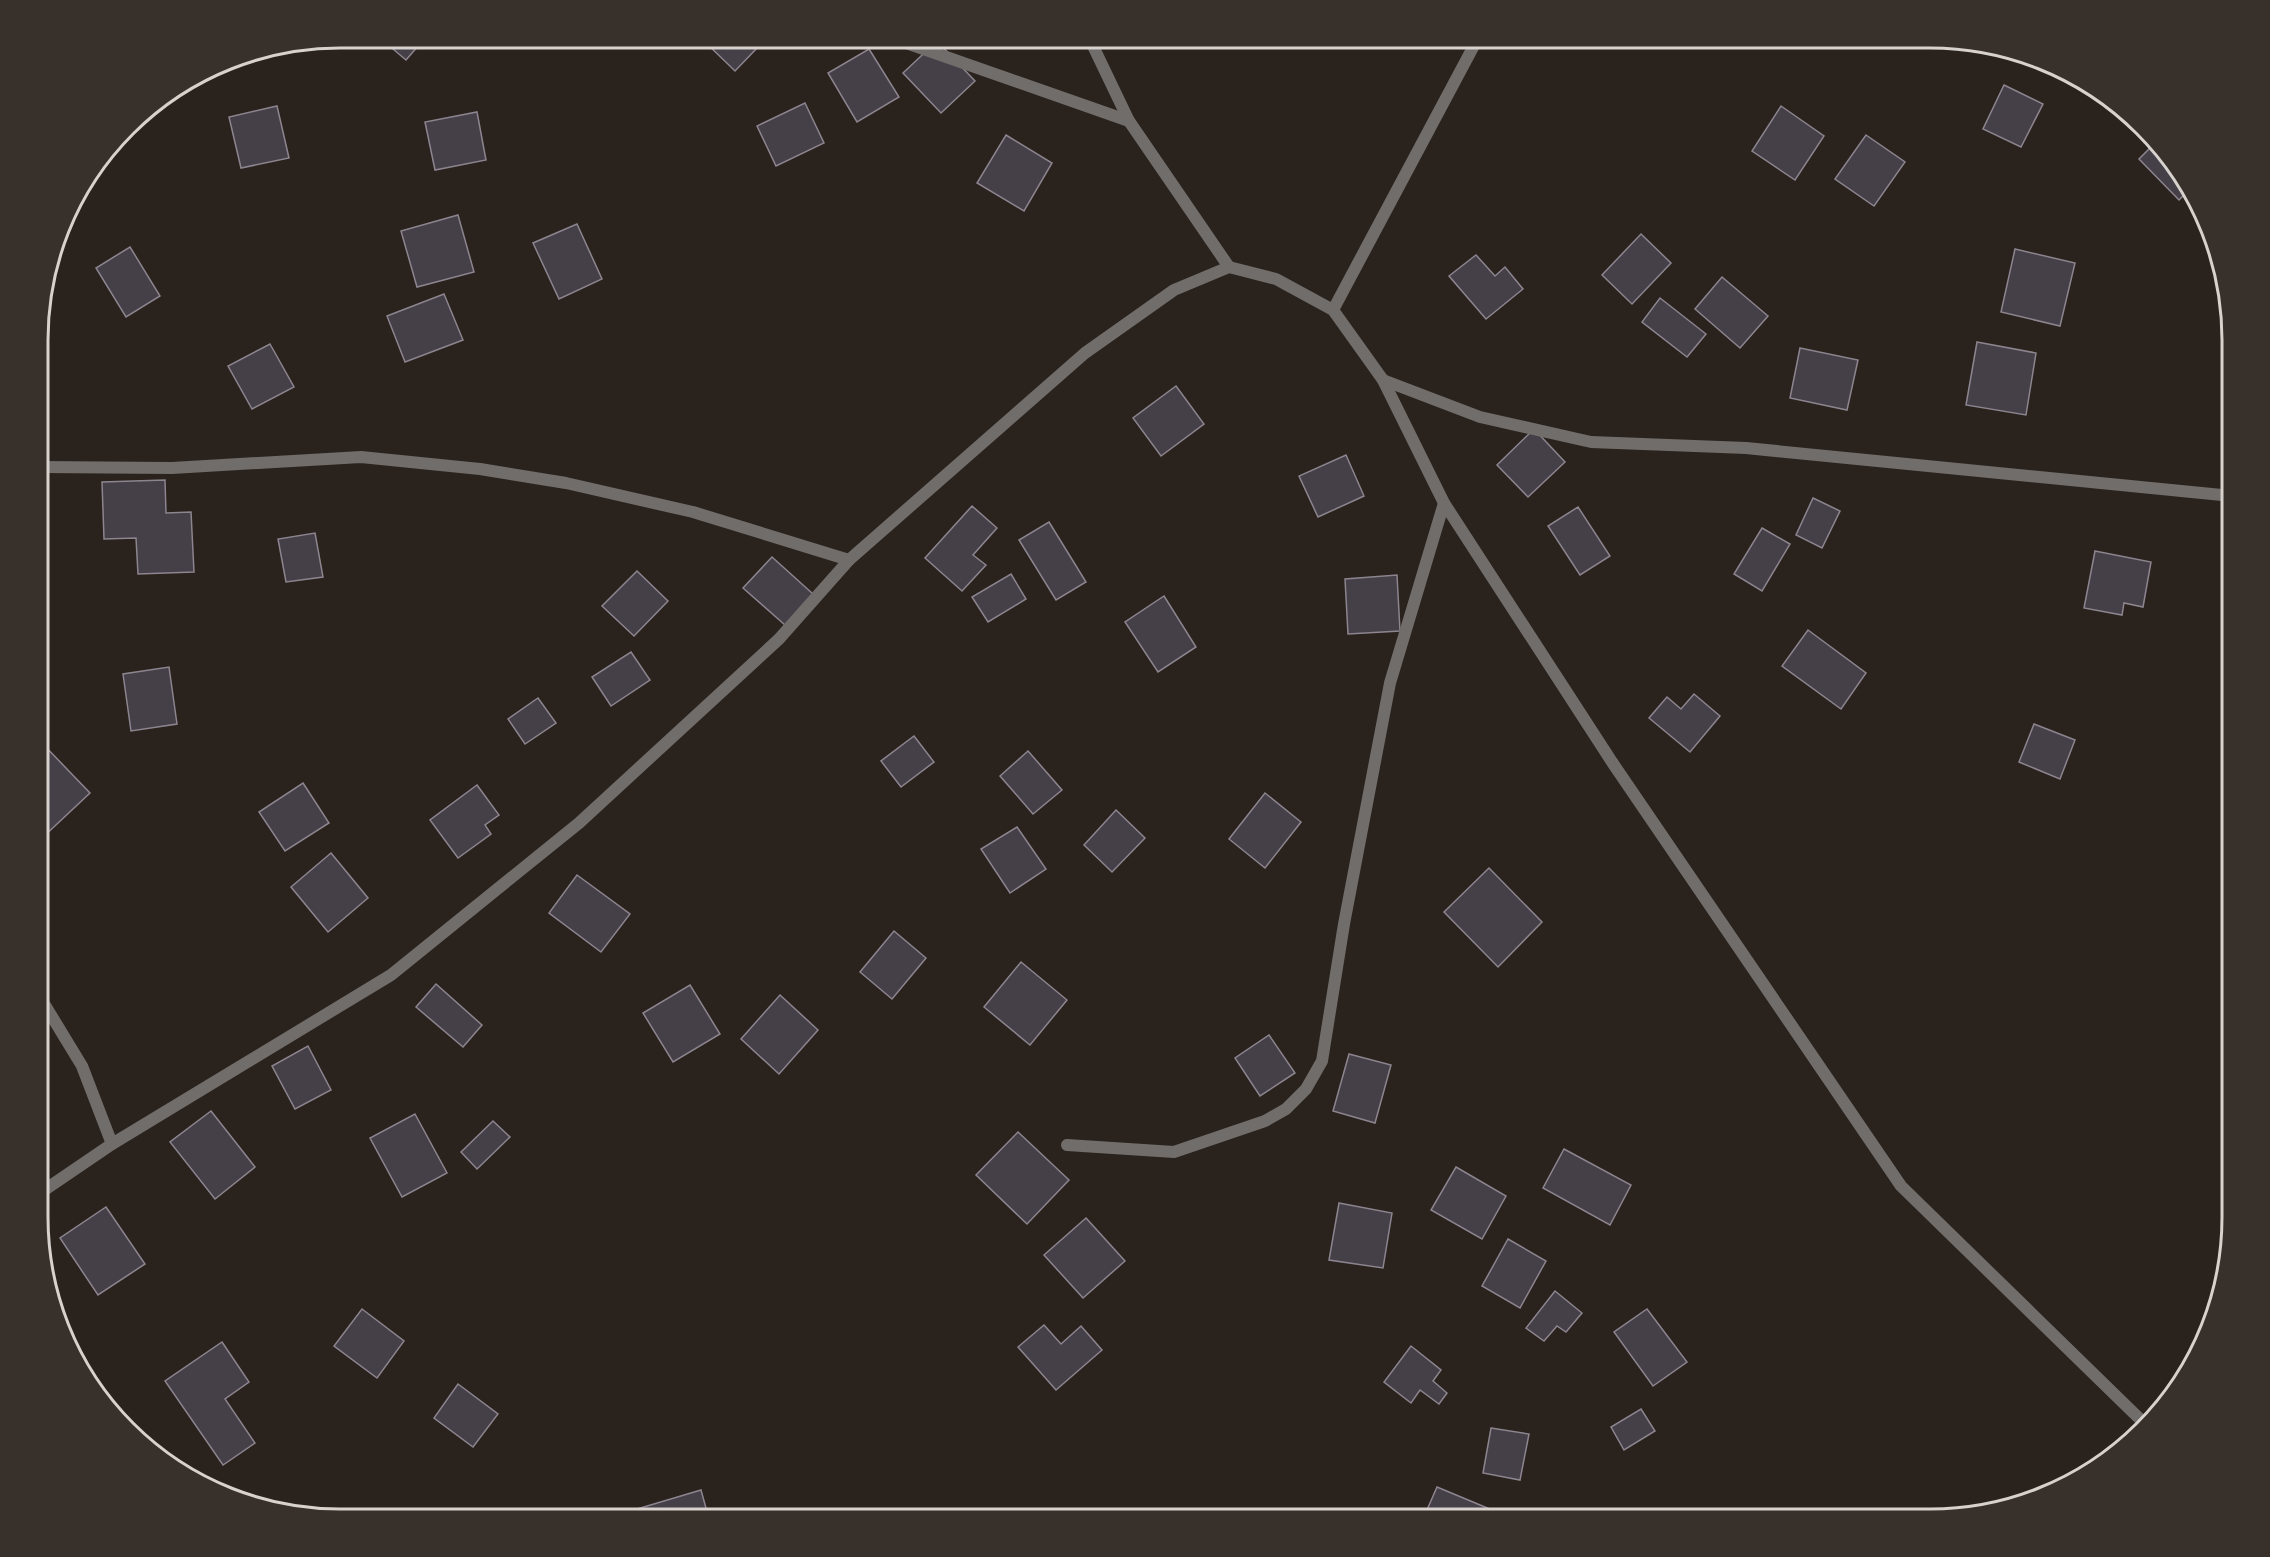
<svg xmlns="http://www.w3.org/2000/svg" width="2270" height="1557" viewBox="0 0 2270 1557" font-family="Roboto,sans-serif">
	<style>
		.building { fill: #453f48; stroke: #8c858f; stroke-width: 1.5 }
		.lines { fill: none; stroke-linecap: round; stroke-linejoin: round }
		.minor { stroke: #716d6a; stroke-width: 12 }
		.rim { fill: none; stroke: #d7d2ce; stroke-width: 3 }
	</style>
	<rect width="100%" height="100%" fill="#2a221c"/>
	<g class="building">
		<polygon points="380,38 425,38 406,60"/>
		<polygon points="701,38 748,38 758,47 735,71"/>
		<polygon points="937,41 975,81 941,113 903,73"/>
		<polygon points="869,49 899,97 857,122 828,73"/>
		<polygon points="2004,85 2043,104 2021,147 1983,129"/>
		<polygon points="805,103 824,143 776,166 757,126"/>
		<polygon points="277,106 289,158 241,168 229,117"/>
		<polygon points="1781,106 1824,136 1795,180 1752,151"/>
		<polygon points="477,112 486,160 435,170 425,122"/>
		<polygon points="139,115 145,123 112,149"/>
		<polygon points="1006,135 1052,163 1024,211 977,183"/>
		<polygon points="1866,135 1905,162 1874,206 1835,179"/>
		<polygon points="2157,141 2190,189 2179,200 2139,159"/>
		<polygon points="458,215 474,272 417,287 401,231"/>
		<polygon points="577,224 602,279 559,299 533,243"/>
		<polygon points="1641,234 1671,263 1632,304 1602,275"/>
		<polygon points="130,247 160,296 126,317 96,268"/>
		<polygon points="2015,249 2075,263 2060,326 2001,312"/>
		<polygon points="1476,255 1495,276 1505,267 1523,289 1486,319 1449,276"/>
		<polygon points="1722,277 1768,316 1740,348 1695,309"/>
		<polygon points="444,294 463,340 405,362 387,316"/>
		<polygon points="1660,298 1706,334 1687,357 1642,322"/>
		<polygon points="1977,342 2036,353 2026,415 1966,405"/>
		<polygon points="270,344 294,387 252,409 228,366"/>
		<polygon points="1800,348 1858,360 1847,410 1790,398"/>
		<polygon points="1176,386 1204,424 1161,456 1133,418"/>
		<polygon points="1534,429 1565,462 1528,497 1497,465"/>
		<polygon points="1346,455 1364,496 1318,517 1299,476"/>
		<polygon points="165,480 166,513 191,512 194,572 138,574 136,538 104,539 102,482"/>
		<polygon points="1813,498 1840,511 1822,548 1796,535"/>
		<polygon points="972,506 997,528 973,555 986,565 962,591 925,558"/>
		<polygon points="1578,507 1610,556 1580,575 1548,526"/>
		<polygon points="1049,522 1086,582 1056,600 1019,540"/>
		<polygon points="1762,528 1790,544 1762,591 1734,574"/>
		<polygon points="315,533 323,577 286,582 278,539"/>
		<polygon points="2095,551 2151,562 2143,607 2124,603 2122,615 2084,608"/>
		<polygon points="772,557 813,594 785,625 743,588"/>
		<polygon points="637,571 668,601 634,636 602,606"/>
		<polygon points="1011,574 1026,599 988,622 972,597"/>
		<polygon points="1397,575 1400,631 1348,634 1345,579"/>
		<polygon points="1164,596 1196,647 1158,672 1125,622"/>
		<polygon points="1808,630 1866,673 1841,709 1782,666"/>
		<polygon points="631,652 650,680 611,706 592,677"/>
		<polygon points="169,667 177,724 131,731 123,674"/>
		<polygon points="1694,694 1720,716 1690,752 1649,718 1667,697 1681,709"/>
		<polygon points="538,698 556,723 525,744 508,719"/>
		<polygon points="2034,724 2075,740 2060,779 2019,762"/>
		<polygon points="914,736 934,762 901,787 881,761"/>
		<polygon points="40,741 90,793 41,839 40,838"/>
		<polygon points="1028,751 1062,790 1033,814 1000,776"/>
		<polygon points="303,783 329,823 285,851 259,812"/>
		<polygon points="477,785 499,815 485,825 491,834 458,858 430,820"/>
		<polygon points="1265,793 1301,822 1265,868 1229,839"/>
		<polygon points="1116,810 1145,838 1112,872 1084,845"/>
		<polygon points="1017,827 1046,869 1010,893 981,849"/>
		<polygon points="331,853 368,898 328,932 291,887"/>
		<polygon points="1489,868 1542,922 1498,967 1444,912"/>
		<polygon points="577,875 630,914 601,952 549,913"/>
		<polygon points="894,931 926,958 892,999 860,972"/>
		<polygon points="1021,962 1067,1000 1030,1045 984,1007"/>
		<polygon points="436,984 482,1025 463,1047 416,1007"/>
		<polygon points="690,985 720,1034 673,1062 643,1013"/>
		<polygon points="780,995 818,1030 779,1074 741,1039"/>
		<polygon points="1269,1035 1295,1073 1260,1096 1235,1058"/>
		<polygon points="308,1046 331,1090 295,1109 272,1066"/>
		<polygon points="1349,1054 1391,1065 1375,1123 1333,1111"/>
		<polygon points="211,1111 255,1167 215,1199 170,1142"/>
		<polygon points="415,1114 447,1173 402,1197 370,1138"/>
		<polygon points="493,1121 510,1137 477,1169 461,1152"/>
		<polygon points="1018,1132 1069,1180 1027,1224 976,1175"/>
		<polygon points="1564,1149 1631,1185 1610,1225 1543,1188"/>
		<polygon points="1456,1167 1506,1196 1482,1239 1431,1210"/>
		<polygon points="1339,1203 1392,1213 1383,1268 1329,1260"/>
		<polygon points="106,1207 145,1264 98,1295 60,1238"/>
		<polygon points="1086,1218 1125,1261 1083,1298 1044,1255"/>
		<polygon points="1508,1239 1546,1261 1520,1308 1482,1286"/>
		<polygon points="1555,1291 1582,1313 1566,1332 1557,1326 1544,1341 1526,1328"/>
		<polygon points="362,1309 404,1341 377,1378 334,1346"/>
		<polygon points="1647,1309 1687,1362 1653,1386 1614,1332"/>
		<polygon points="1044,1325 1061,1344 1081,1326 1102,1350 1056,1390 1018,1347"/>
		<polygon points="222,1342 249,1382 225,1399 255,1443 223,1465 165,1381"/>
		<polygon points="1411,1346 1441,1370 1433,1381 1447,1393 1439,1404 1420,1390 1411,1403 1384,1382"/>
		<polygon points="458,1384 498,1414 473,1447 434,1418"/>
		<polygon points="1641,1409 1655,1431 1624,1450 1611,1427"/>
		<polygon points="1491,1428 1529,1434 1520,1480 1483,1473"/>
		<polygon points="1437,1487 1492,1510 1488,1519 1423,1519"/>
		<polygon points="701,1490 709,1519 640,1519 637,1509"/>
	</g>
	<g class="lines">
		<g class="minor">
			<polyline points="892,38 1129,121"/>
			<polyline points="1092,38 1094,48 1129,121 1229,267"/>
			<polyline points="1333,310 1478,38"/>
			<polyline points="1383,380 1480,417 1591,442 1746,448 2232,496"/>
			<polyline points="40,467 172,468 361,457 480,469 566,483 693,512 849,560 1085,353 1174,290 1229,267 1276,279 1333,310 1383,380 1444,503 1612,762 1901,1186 2147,1426"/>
			<polyline points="40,997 82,1066 112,1144"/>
			<polyline points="1067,1145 1174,1152 1265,1121 1286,1109 1306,1089 1322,1061 1344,924 1390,683 1444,503"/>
			<polyline points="40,1193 112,1144 391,975 579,823 779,639 849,560"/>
		</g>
	</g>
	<path d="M0 0H2270V1557H0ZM340 48H1930A292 292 0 0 1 2222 340V1217A292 292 0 0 1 1930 1509H340A292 292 0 0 1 48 1217V340A292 292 0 0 1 340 48Z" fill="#38302a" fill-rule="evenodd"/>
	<path class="rim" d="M340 48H1930A292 292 0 0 1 2222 340V1217A292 292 0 0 1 1930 1509H340A292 292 0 0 1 48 1217V340A292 292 0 0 1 340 48Z"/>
</svg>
